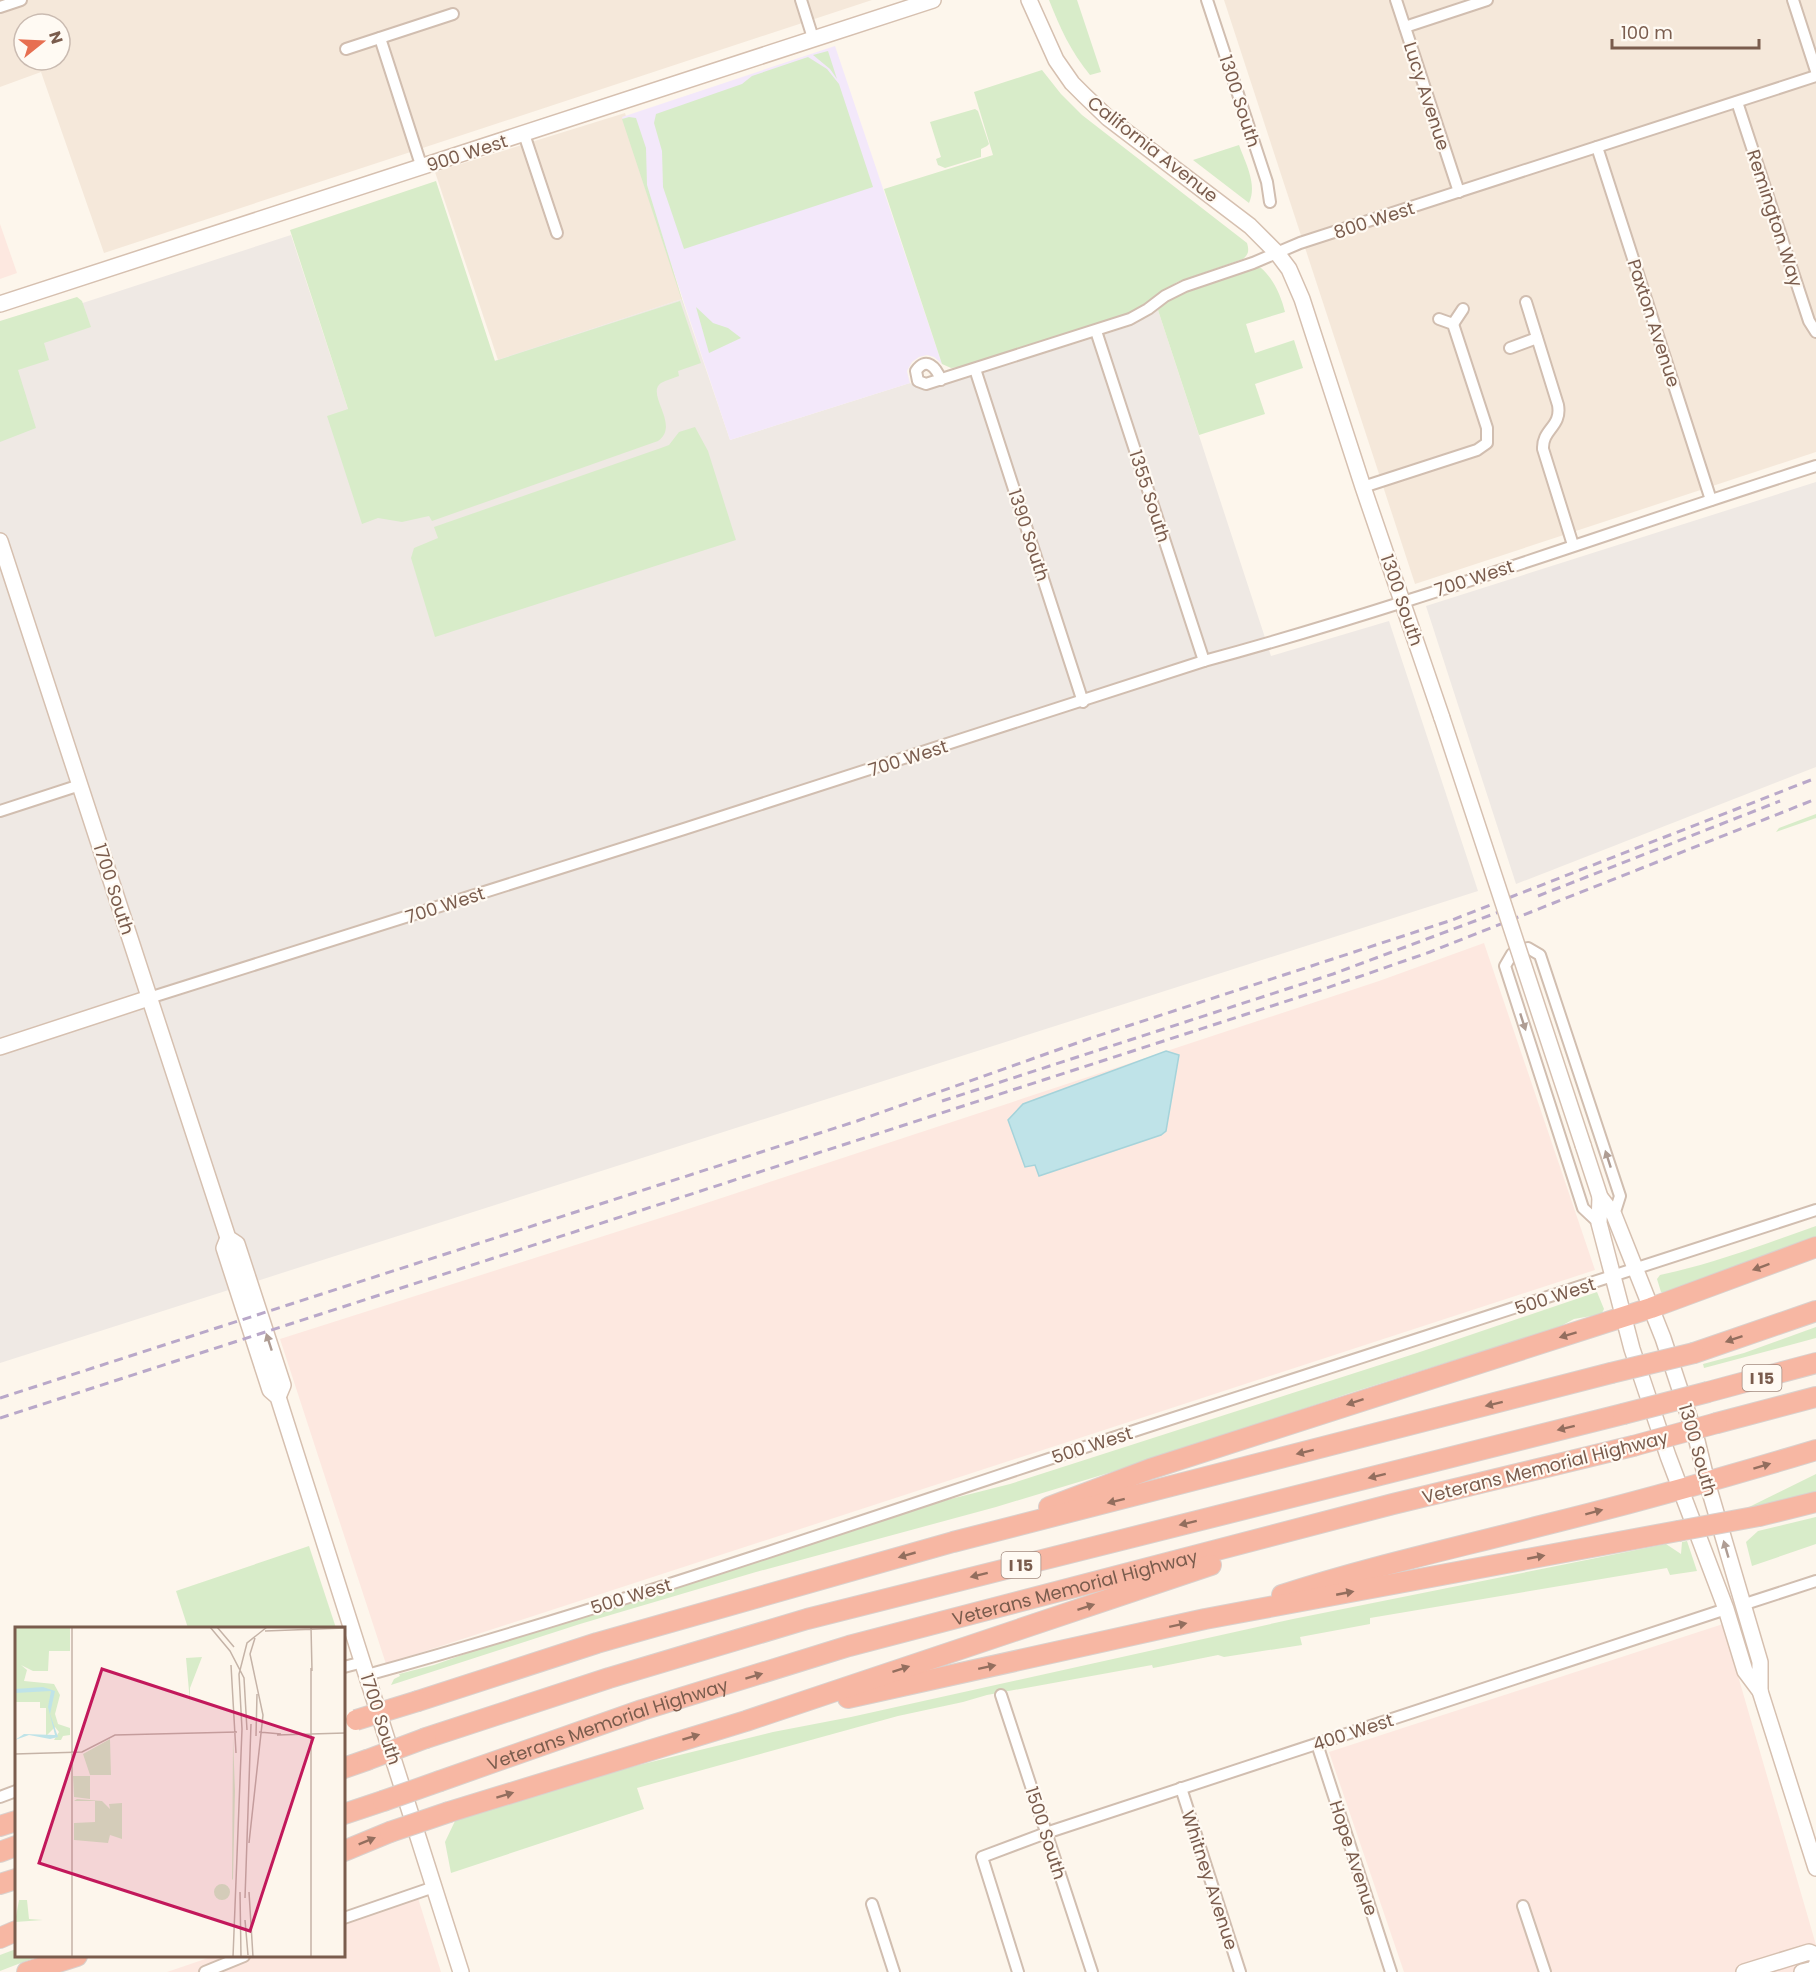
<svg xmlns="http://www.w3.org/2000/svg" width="1816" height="1972" viewBox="0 0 1816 1972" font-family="Poppins,sans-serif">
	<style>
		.residential { fill: #f5e8da; fill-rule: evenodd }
		.commercial { fill: #fde8e0 }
		.industrial { fill: #efe9e4 }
		.education { fill: #f3e8fa }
		.green { fill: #d8ecc9 }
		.water { fill: #bfe3e8; stroke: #a5d3da; stroke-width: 1.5 }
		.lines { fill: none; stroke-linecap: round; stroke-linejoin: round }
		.street-casing { stroke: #d1beb0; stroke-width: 14 }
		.secondary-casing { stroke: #d6c0b0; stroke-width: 18 }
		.highway-casing { stroke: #dad1cd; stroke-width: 22 }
		.street { stroke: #fff; stroke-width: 10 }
		.secondary { stroke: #fff; stroke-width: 15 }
		.highway { stroke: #f7b7a3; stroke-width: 20 }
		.rail { stroke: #b9a8c9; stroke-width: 3; stroke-dasharray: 9 6; stroke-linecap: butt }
		.secondary-bridge-casing { stroke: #d6c0b0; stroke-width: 18; stroke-linecap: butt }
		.highway-bridge-casing { stroke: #dad1cd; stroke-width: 22; stroke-linecap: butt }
		.secondary-bridge { stroke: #fff; stroke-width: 15 }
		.highway-bridge { stroke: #f7b7a3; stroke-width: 20 }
		.oneway { fill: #af9d94 }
		.oneway2 { fill: #936e5e }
		.labels { text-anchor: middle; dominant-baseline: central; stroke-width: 4.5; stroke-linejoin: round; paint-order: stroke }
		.shield { fill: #fffaf3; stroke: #a28b7f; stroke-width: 1.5 }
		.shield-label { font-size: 16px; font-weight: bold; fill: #7a5c4d }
		.street-label { font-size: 18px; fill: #7a5c4d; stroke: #fffaf3 }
		.inset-road { fill: none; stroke: #c5b3a7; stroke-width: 1.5 }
		.view { fill: #c2185b; fill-opacity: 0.15; stroke: #c2185b; stroke-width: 3 }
		.inset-edge { fill: none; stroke: #7a5c4d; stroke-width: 3 }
	</style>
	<rect width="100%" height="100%" fill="#fdf6ec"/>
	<g class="residential">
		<path d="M 0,0 L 872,0 L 104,253 L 41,72 L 0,87 ZM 24,24 L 60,24 L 60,60 L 24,60 Z"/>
		<polygon points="1224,0 1816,0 1816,452 1415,584"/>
		<polygon points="625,113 682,299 498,360 435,172"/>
	</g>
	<g class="commercial">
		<polygon points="0,224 17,273 0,279"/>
		<polygon points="1484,943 1595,1270 386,1664 280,1339 679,1212 1379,981"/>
		<polygon points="1723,1624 1816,1945 1816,1972 1404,1972 1329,1752"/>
		<polygon points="418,1898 441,1972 167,1972 214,1956 344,1956 344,1922"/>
	</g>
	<g class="industrial">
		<polygon points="291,235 348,409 682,299 730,440 910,383 923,390 1078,343 1131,326 1158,310 1271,656 1389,621 1478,891 0,1363 0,330"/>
		<polygon points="1816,482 1816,767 1516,884 1426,606"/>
	</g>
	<polygon class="education" points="835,46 942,364 934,357 927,355 919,357 912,362 907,371 910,383 730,440 622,117"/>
	<g class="green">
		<path d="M 1049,0 L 1077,0 L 1101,72 L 1090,75 C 1071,52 1060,28 1049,0 Z"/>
		<polygon points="828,51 837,79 830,69 813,55"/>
		<polygon points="808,57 827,69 839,84 873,187 684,249 663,187 662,151 654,123 656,114 742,84 752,76"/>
		<path d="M 1042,70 L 1061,94 L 1082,115 L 1247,243 C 1249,250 1249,254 1243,259 L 1177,282 L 1130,313 L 960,367 L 951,368 L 942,364 L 884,189 L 993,155 L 974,92 Z"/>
		<polygon points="975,109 978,111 989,144 987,146 981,149 981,157 945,168 938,165 936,159 941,157 930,122"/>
		<polygon points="629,117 636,118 646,148 647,185 686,313 622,119"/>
		<path d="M 1239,145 C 1245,162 1258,185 1249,203 L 1193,160 Z"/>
		<path d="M 436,181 L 495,361 L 680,301 L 701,363 L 678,371 L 679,376 C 674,378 666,380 661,383 C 645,394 681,425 658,441 L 432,521 L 429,516 L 402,522 L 378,518 L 362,524 L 327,416 L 348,409 L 290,230 Z"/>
		<path d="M 1257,268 L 1261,268 C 1274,279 1281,296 1285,312 L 1246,324 L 1255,353 L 1294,340 L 1303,368 L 1255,384 L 1265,414 L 1199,435 L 1158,310 C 1181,286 1227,278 1257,268 Z"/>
		<polygon points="77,297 82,301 91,327 44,343 49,360 18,370 36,428 0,442 0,321"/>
		<polygon points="696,307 713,323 728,328 741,338 709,353"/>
		<polygon points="695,427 708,451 736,540 435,637 411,558 414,548 438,538 434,527 661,448 669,445 679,432"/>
		<polygon points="1816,814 1816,818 1776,832 1779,828"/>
		<path d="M 1816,1226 L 1816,1238 L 1665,1293 L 1661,1292 L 1657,1279 L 1660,1275 C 1713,1264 1765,1244 1816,1226 Z"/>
		<polygon points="1597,1292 1604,1309 1602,1313 1597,1315 1574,1319 1561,1326 1537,1334 1350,1393 1148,1461 996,1507 756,1572 580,1624 391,1685 394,1679 400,1676 399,1674 434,1665 504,1640 923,1506 1010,1484 1417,1353"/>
		<polygon points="1816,1327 1816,1338 1704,1368 1703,1364 1744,1353"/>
		<polygon points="1816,1474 1816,1497 1750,1512 1747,1508"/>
		<polygon points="1816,1517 1816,1544 1752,1566 1746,1542 1758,1531"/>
		<polygon points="1687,1541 1697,1571 1670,1575 1667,1568 1370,1618 1370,1624 1300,1637 1302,1645 1224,1657 1218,1655 1153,1668 1152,1665 987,1695 963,1702 898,1716 637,1788 644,1809 451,1873 445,1842 455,1821 549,1790 639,1765 773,1732 851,1717 1293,1619 1666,1544 1681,1554 1682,1542"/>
		<polygon points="309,1546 336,1628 188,1628 176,1591"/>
		<polygon points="16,1949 16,1956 39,1956 0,1971 0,1955"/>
	</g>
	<polygon class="water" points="1166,1051 1179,1055 1166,1131 1161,1135 1039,1176 1035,1165 1025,1167 1008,1120 1023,1104"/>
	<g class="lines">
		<defs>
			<g id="street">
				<polyline points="801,0 813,38"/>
				<polyline points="1207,0 1267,182 1270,202"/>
				<polyline points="1396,0 1459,192"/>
				<polyline points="1793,0 1816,71"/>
				<polyline points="0,7 21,0"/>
				<polyline points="1405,27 1487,0"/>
				<polyline points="380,38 422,168"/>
				<polyline points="346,49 453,14"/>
				<polyline points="1737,102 1809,321 1816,332"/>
				<polyline points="524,134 557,233"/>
				<polyline points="1597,147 1711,500"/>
				<path d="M 1526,302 L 1558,405 C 1562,427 1542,429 1543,449 L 1573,545"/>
				<polyline points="1453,324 1463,309"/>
				<polyline points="1096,331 1204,661"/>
				<polyline points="1510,348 1537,338"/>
				<polyline points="975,369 1083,702"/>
				<path d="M 941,380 C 936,367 926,356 916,371 L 918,381 L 926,384 L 1130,319 L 1148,309 L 1165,296 L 1185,286 L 1253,263 L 1300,243 L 1816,76"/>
				<polyline points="1363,487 1477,450 1487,443 1487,428 1453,324 1439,319"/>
				<polyline points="0,811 80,785"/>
				<path d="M 149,998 L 684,829 L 1204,661 C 1411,605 1612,531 1816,466"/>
				<polyline points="1599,1223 1583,1208 1505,966 1512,954 1528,948 1540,955 1620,1196 1614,1215"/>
				<polyline points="1742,1605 1816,1581"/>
				<polyline points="344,1667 363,1662"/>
				<path d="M 367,1675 C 628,1603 883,1513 1140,1429 C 1365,1356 1591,1285 1816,1210"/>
				<polyline points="1001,1695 1092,1972"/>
				<polyline points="1317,1744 1391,1972"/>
				<polyline points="1181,1788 1240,1972"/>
				<polyline points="0,1797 16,1791"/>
				<polyline points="872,1904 894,1972"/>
				<polyline points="1523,1906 1545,1972"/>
				<polyline points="344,1918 434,1887"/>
				<polyline points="205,1972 244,1956"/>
				<polyline points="1018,1972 982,1857 1046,1833 1726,1609"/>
			</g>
			<g id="secondary">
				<polyline points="1029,0 1056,60 1072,83 1084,95 1108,118 1250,226 1277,253 1289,269 1302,299 1363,487 1442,718"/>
				<path d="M 0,304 C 312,205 622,100 933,0"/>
				<polyline points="0,541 228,1238 237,1244 283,1385 278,1397"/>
				<polyline points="0,1047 149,998"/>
				<polyline points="1583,1145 1600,1197 1614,1215 1663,1338 1697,1441 1707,1482 1760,1662 1760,1691"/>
				<polyline points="1600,1197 1599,1223 1632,1349 1668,1456 1726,1609 1745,1671 1760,1691 1816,1868"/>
				<polyline points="228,1238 224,1248 270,1390 278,1397 461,1972"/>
				<polyline points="1744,1972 1809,1952 1816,1955"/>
				<polyline points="1802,1972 1814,1969 1816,1965"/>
			</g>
			<g id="highway">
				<polyline points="1694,1353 1816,1311"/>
				<polyline points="1708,1392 1816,1363"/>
				<polyline points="1717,1423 1816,1397"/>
				<polyline points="1049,1507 1150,1469 1651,1308 1816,1247"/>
				<polyline points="1759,1516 1816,1502"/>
				<path d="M 1282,1595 C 1365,1568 1451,1549 1536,1527 C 1630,1504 1723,1478 1816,1450"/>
				<polyline points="848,1698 1205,1619 1678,1531"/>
				<polyline points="418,1701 597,1643 953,1542 1611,1373"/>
				<polyline points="426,1738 609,1678 807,1619 1623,1414"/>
				<polyline points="344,1768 367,1760"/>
				<path id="s1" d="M 440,1781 L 642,1710 L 849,1646 L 1393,1504 L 1633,1446"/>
				<polyline points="449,1812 746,1721 1211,1565"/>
				<polyline points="344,1814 383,1801"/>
				<polyline points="0,1826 16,1821"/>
				<polyline points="344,1851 390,1832"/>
				<polyline points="0,1852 16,1846"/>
				<polyline points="0,1884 16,1879"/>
				<polyline points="0,1938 16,1931"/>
				<polyline points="27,1972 77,1956"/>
			</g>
		</defs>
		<use href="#street" class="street-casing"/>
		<use href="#secondary" class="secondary-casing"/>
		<use href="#highway" class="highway-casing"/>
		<use href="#street" class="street"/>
		<use href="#secondary" class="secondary"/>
		<use href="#highway" class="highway"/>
		<g class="rail">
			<polyline points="1538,896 1780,801"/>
			<polyline points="942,1101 1333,974 1499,912"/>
			<polyline points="0,1398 857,1121 1091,1038 1452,920 1816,778"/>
			<polyline points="0,1418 1321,990 1430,952 1816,799"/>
		</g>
		<defs>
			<polyline id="secondary-bridge" points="1442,718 1583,1145"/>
			<g id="highway-bridge">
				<polyline points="1611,1373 1694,1353"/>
				<polyline points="1623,1414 1708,1392"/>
				<polyline points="1633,1446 1717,1423"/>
				<polyline points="1678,1531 1759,1516"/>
				<polyline points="356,1720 418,1701"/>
				<polyline points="367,1760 426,1738"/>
				<polyline points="383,1801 440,1781"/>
				<polyline points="390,1832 449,1812"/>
			</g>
		</defs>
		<use href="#secondary-bridge" class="secondary-bridge-casing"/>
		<use href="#highway-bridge" class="highway-bridge-casing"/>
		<use href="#secondary-bridge" class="secondary-bridge"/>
		<use href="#highway-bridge" class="highway-bridge"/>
	</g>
	<defs><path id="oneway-solid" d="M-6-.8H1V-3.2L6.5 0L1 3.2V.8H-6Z" transform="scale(1.5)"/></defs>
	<g class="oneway">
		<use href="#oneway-solid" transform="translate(1523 1022) rotate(72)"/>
		<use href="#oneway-solid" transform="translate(1608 1159) rotate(-108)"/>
		<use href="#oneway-solid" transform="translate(269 1342) rotate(-108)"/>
		<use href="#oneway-solid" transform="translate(1726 1549) rotate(-106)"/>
	</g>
	<g class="oneway2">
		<use href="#oneway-solid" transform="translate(1761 1267) rotate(160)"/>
		<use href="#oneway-solid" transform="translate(1568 1335) rotate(163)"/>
		<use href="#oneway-solid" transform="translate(1734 1339) rotate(161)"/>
		<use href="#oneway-solid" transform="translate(1355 1402) rotate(162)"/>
		<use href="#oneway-solid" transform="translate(1494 1404) rotate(166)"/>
		<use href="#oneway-solid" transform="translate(1566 1428) rotate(166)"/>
		<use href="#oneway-solid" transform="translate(1305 1452) rotate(166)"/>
		<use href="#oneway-solid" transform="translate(1762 1466) rotate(-17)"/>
		<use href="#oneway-solid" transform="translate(1377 1476) rotate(166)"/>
		<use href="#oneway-solid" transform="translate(1116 1501) rotate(166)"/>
		<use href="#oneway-solid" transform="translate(1594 1512) rotate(-15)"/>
		<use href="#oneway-solid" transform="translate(1188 1523) rotate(166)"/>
		<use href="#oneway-solid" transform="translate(907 1555) rotate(164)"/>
		<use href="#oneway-solid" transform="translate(1536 1557) rotate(-11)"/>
		<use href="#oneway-solid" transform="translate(979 1575) rotate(166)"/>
		<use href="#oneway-solid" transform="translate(1345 1593) rotate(-11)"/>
		<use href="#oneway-solid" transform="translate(1086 1607) rotate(-18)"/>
		<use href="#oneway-solid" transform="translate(1178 1625) rotate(-12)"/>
		<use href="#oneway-solid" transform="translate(987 1667) rotate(-12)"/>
		<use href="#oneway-solid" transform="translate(901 1669) rotate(-18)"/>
		<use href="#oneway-solid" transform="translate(754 1676) rotate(-17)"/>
		<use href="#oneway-solid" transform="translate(691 1737) rotate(-17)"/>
		<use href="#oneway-solid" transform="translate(505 1795) rotate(-17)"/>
		<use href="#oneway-solid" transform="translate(367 1841) rotate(-22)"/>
	</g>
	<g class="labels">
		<g class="shield">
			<rect x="1742.5" y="1365" width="39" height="26" rx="4.5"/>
			<rect x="1001.5" y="1552" width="39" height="26" rx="4.5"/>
		</g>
		<g class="shield-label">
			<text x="1762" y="1378">I 15</text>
			<text x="1021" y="1565">I 15</text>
		</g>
		<g class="street-label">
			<text transform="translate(1427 96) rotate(72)">Lucy Avenue</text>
			<text transform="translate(1240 101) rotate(72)">1300 South</text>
			<text transform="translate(1153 149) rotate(38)">California Avenue</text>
			<text transform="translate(467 153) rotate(-18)">900 West</text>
			<text transform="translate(1775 218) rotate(72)">Remington Way</text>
			<text transform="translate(1374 220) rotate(-18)">800 West</text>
			<text transform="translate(1654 323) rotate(72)">Paxton Avenue</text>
			<text transform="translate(1150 496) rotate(72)">1355 South</text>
			<text transform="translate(1029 535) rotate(72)">1390 South</text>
			<text transform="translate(1474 578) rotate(-18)">700 West</text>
			<text transform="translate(1402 600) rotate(71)">1300 South</text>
			<text transform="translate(908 758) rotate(-18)">700 West</text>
			<text transform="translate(114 889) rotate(72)">1700 South</text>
			<text transform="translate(445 905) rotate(-18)">700 West</text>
			<text transform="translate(1555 1296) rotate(-18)">500 West</text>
			<text transform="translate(1092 1445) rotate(-18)">500 West</text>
			<text transform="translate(1698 1450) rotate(74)">1300 South</text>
			<text transform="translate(1545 1467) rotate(-14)">Veterans Memorial Highway</text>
			<text stroke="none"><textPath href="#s1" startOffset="664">Veterans Memorial Highway</textPath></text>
			<text transform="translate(631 1596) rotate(-17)">500 West</text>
			<text transform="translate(381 1719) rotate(72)">1700 South</text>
			<text stroke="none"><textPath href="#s1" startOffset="177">Veterans Memorial Highway</textPath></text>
			<text transform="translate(1353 1732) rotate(-18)">400 West</text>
			<text transform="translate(1046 1833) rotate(72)">1500 South</text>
			<text transform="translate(1354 1858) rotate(72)">Hope Avenue</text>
			<text transform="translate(1210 1880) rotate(72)">Whitney Avenue</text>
		</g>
	</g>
	<g transform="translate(15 1627)">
		<rect width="330" height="330" fill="#fdf6ec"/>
		<path d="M 0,0 L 55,0 L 55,24 L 34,24 L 33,44 L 18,44 L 6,38 L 12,43 L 9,54 L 39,57 L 45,68 L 40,87 L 43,97 L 55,101 L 55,108 L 48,109 L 46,113 L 39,113 L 44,105 L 40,100 L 31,109 L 31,81 L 25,81 L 25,75 L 0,75 ZM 187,30 L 175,61 L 175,75 L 171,31 ZM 218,110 L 220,164 L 218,253 L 217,252 ZM 95,112 L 96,148 L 75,148 L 68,127 ZM 58,149 L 75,149 L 75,172 L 59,170 ZM 62,172 L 87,174 L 95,182 L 94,177 L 107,176 L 107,212 L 95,208 L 93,216 L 59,213 L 59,196 L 80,195 L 80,174 L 59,174 ZM199 265a8 8 0 1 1 16 0a8 8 0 1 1-16 0ZM 4,273 L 12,273 L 14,292 L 28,293 L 0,295 Z" fill="#d8ecc9"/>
		<path d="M 28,60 L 40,64 L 35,87 L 43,110 L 35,112 L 14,108 L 0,113 L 9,107 L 40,108 L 33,80 L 36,64 L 0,66 L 0,62 Z" fill="#bfe3e8"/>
		<path class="inset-road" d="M 195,0 L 215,24 L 229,51 L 232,103M 202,0 L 219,20M 296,0 L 297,44M 250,4 L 330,1M 216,38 L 221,126M 244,105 L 266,107M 262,108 L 330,106M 241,109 L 242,67M 296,109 L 296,41M 0,127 L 67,125 L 100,108 L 222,105M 234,216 L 248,88 L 235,27 L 240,11M 225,265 L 226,330M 234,265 L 238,330M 230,271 L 236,97M 230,293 L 233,328M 57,330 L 57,0M 218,330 L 227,102 L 224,47 L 232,16 L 252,0M 296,330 L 296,110"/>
		<path class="view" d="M 87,42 L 298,111 L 235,304 L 24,236 Z"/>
		<rect width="330" height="330" class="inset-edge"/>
	</g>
	<g transform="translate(42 42) rotate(72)"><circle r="28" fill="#fffaf3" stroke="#cabbb1" stroke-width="1.5"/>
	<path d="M0-4.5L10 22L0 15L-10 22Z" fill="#e76f51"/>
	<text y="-9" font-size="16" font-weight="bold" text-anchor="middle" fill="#7a5c4d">N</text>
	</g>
	<path d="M1612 39v9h147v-9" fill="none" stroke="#7a5c4d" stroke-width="3"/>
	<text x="1621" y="39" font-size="18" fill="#7a5c4d" stroke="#fffaf3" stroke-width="4.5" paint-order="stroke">100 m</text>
</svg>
